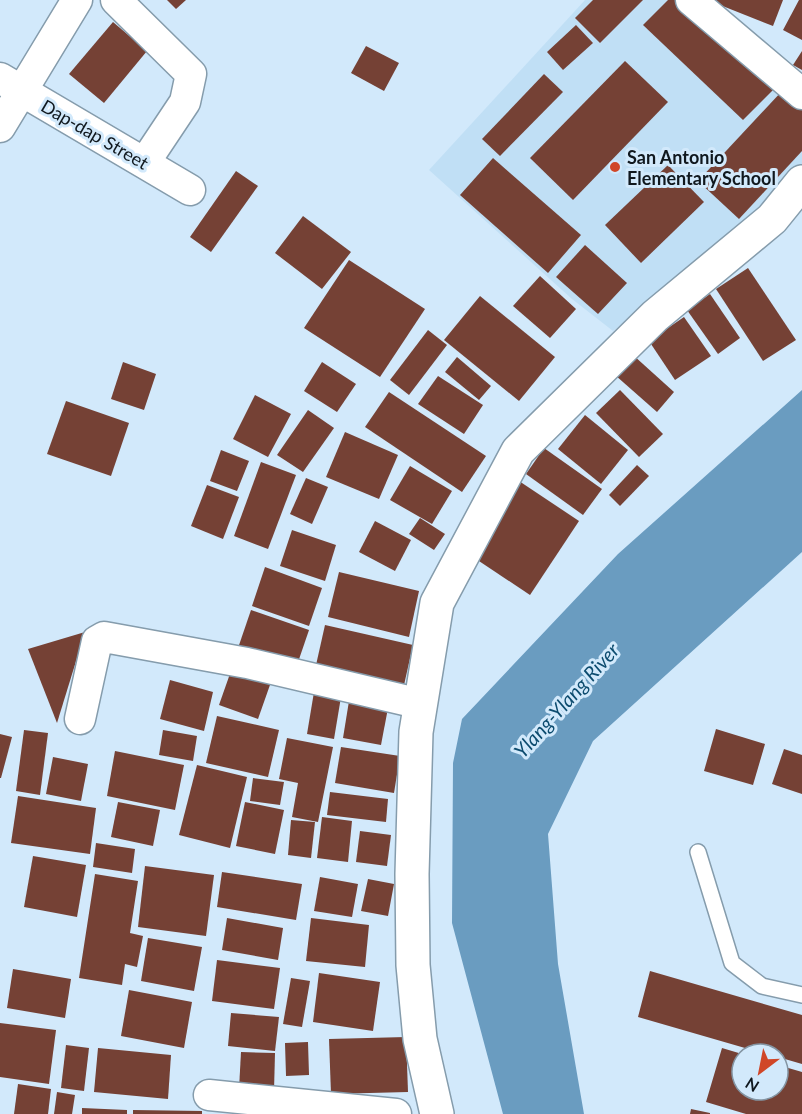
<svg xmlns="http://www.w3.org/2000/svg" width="802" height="1114" viewBox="0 0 802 1114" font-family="Lato,sans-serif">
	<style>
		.built { fill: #c0dff5 }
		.water { fill: #6a9cc0 }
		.building { fill: #754135 }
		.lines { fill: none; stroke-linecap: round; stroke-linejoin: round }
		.service-casing { stroke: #859cac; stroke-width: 18 }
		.minor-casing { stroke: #859cac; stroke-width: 33 }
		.tertiary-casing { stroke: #859cac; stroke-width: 36 }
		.service { stroke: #fff; stroke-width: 15 }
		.minor { stroke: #fff; stroke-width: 30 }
		.tertiary { stroke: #fff; stroke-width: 33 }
		.poi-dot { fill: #d04627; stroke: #d2e9fb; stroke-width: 2 }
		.labels { text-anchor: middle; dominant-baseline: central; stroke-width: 6; stroke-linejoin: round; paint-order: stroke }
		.street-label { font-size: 18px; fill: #10181e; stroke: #d2e9fb }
		.poi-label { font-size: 18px; font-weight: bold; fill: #10181e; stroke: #d2e9fb; text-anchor: start }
		.water-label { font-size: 20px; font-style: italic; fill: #0d4c6f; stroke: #d2e9fb }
	</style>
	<rect width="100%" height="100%" fill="#d2e9fb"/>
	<polygon class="built" points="585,0 683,0 802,102 802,164 746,227 613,331 572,299 429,170"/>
	<polygon class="water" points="802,390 802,552 593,741 548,834 558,964 584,1114 503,1114 452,923 453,763 462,719 618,554"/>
	<g class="building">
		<polygon points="167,0 186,0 176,9"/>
		<polygon points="593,0 643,0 600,43 575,18"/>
		<polygon points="668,0 679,0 773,90 743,120 643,25"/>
		<polygon points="716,0 783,0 773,26 715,3"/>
		<polygon points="799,0 802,0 802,40 783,30"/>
		<polygon points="113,22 147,51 104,103 69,74"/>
		<polygon points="576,25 593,43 563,70 547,52"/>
		<polygon points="366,46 399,63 384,91 351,73"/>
		<polygon points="802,51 802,70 793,65"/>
		<polygon points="625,61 668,102 573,200 530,158"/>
		<polygon points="544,74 563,92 500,156 482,139"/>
		<polygon points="782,91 802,110 802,151 739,219 698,181"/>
		<polygon points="493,158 581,235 548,273 460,195"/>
		<polygon points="668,165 704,202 641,263 605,225"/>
		<polygon points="236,171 258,186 211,252 190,237"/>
		<polygon points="303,216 351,252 322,289 275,253"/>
		<polygon points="585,245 627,283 598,314 556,277"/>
		<polygon points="349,260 425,309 380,377 304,328"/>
		<polygon points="748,268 796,340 763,361 716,289"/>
		<polygon points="540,276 576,309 550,338 513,306"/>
		<polygon points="710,294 740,338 718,354 687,310"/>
		<polygon points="480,296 555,357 519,401 444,340"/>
		<polygon points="684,317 711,356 675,380 649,341"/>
		<polygon points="428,330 447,345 409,395 390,380"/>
		<polygon points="633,355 674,392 657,412 615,375"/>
		<polygon points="457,357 491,386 479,400 445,372"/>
		<polygon points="123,362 156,374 144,410 111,399"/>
		<polygon points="322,362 356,384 337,412 304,391"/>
		<polygon points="438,376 483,405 464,434 418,404"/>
		<polygon points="620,390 663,434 639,457 596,413"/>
		<polygon points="389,392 486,456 462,492 365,427"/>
		<polygon points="255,395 291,414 268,457 233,439"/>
		<polygon points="66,401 129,423 111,476 47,454"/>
		<polygon points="308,410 334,428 303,472 277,455"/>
		<polygon points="585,415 628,450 601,484 558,449"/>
		<polygon points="345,432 398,455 379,499 326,477"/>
		<polygon points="544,448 602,489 583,515 526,474"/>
		<polygon points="221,450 249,461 237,491 210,481"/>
		<polygon points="261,462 296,475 268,549 234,536"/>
		<polygon points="637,465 649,476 620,506 609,495"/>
		<polygon points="410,466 452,491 432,524 390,500"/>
		<polygon points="306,478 328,487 312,524 290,514"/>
		<polygon points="516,479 579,521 530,595 467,553"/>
		<polygon points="207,485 239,497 223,539 191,526"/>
		<polygon points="420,518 445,534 434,550 409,534"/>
		<polygon points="375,521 411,540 395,571 359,552"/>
		<polygon points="292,530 336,545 325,581 280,566"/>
		<polygon points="265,567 322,588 309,626 252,606"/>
		<polygon points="339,572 419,591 409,637 328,617"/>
		<polygon points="251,610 309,630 295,671 237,651"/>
		<polygon points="325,625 413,645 402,694 314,674"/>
		<polygon points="85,632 57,723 28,649"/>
		<polygon points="232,668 271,682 258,719 219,705"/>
		<polygon points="170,680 213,692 204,731 160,719"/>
		<polygon points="314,692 341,697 334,739 307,734"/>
		<polygon points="349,701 388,708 381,745 343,738"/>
		<polygon points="217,716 279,730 268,777 206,763"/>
		<polygon points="716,729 765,744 753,785 704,771"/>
		<polygon points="24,730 48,733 40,795 16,791"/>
		<polygon points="163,730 197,736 193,761 159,755"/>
		<polygon points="0,734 12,737 1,778 0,778"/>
		<polygon points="287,738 333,747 318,822 292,817 298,783 279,779"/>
		<polygon points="341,747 400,756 394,793 335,783"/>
		<polygon points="784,749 802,755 802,794 772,784"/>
		<polygon points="115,751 184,765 175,810 107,796"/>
		<polygon points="53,757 88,764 81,801 46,794"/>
		<polygon points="197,765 247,777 230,848 179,835"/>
		<polygon points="253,778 284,782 280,805 250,801"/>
		<polygon points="330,792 388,799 386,822 327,815"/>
		<polygon points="18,796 96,808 90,854 11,843"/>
		<polygon points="118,802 160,810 153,846 111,837"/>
		<polygon points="245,802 284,810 275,854 236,846"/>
		<polygon points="322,817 352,821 348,862 317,858"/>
		<polygon points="291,820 315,822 311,858 288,855"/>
		<polygon points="360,831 391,835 387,866 356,862"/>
		<polygon points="96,843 135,849 132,873 93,867"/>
		<polygon points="33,856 86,865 77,917 24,907"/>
		<polygon points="145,866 214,875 206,936 138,927"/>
		<polygon points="222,872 302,884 296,920 217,907"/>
		<polygon points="95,874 138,881 130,933 143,936 137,967 125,964 122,985 79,978"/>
		<polygon points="320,877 358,884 352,917 314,911"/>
		<polygon points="368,879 394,884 388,916 361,911"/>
		<polygon points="227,918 283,928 278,960 222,950"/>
		<polygon points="311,918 369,925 365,967 306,961"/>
		<polygon points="148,938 202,947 194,991 141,981"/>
		<polygon points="217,960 280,968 274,1009 212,1001"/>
		<polygon points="13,969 71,979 65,1018 7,1008"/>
		<polygon points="650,971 802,1015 802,1064 778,1057 778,1054 766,1054 638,1017"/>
		<polygon points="319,973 380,982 373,1031 313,1022"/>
		<polygon points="291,978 310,981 302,1027 283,1024"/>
		<polygon points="129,990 192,1002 184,1048 121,1036"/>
		<polygon points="231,1013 279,1017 275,1051 228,1046"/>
		<polygon points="0,1023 56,1030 49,1084 0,1077"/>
		<polygon points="406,1037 408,1092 331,1094 329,1039"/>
		<polygon points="308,1042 309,1075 286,1076 285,1043"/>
		<polygon points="66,1045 89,1048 84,1091 61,1088"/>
		<polygon points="98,1048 171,1055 168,1099 94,1092"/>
		<polygon points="722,1048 742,1054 742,1090 778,1090 778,1065 802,1072 802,1114 746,1114 706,1102"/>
		<polygon points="241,1052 275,1053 274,1091 239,1089"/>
		<polygon points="18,1084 51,1089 48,1114 14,1114"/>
		<polygon points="57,1092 75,1095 72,1114 54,1114"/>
		<polygon points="82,1108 127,1110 127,1114 82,1114"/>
		<polygon points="691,1109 710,1113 710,1114 690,1114"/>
		<polygon points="133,1110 202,1111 202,1114 133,1114"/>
	</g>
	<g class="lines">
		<defs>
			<polyline id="service" points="698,852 732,963 762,986 802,995"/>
			<g id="minor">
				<polyline points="116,0 191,74 185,102 145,162"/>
				<polyline points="691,0 802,94"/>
				<polyline points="0,78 190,190"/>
				<polyline points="0,127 77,0"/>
				<polyline points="80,719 97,641 104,637 247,663 421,704"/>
				<polyline points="209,1095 396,1114"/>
			</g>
			<polyline id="tertiary" points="437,1114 420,1039 413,965 412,874 416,732 437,603 518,451 655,316 772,219 802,182"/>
		</defs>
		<use href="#service" class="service-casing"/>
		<use href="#minor" class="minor-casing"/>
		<use href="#tertiary" class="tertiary-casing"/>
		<use href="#service" class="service"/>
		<use href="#minor" class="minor"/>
		<use href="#tertiary" class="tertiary"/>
	</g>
	<circle class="poi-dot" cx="615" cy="167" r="6"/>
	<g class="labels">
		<g class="street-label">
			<text transform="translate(95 134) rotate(30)">Dap-dap Street</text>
		</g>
		<g class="poi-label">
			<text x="627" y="157">San Antonio<tspan x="627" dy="21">Elementary School</tspan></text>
		</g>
		<g class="water-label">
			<text transform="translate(566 700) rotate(-48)">Ylang-Ylang River</text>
		</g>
	</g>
	<g transform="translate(760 1072) rotate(212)"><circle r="28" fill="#d2e9fb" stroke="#8495a3" stroke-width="1.5"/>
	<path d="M0-4.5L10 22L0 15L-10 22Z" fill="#d04627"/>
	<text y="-9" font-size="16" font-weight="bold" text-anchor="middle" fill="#10181e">N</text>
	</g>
</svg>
